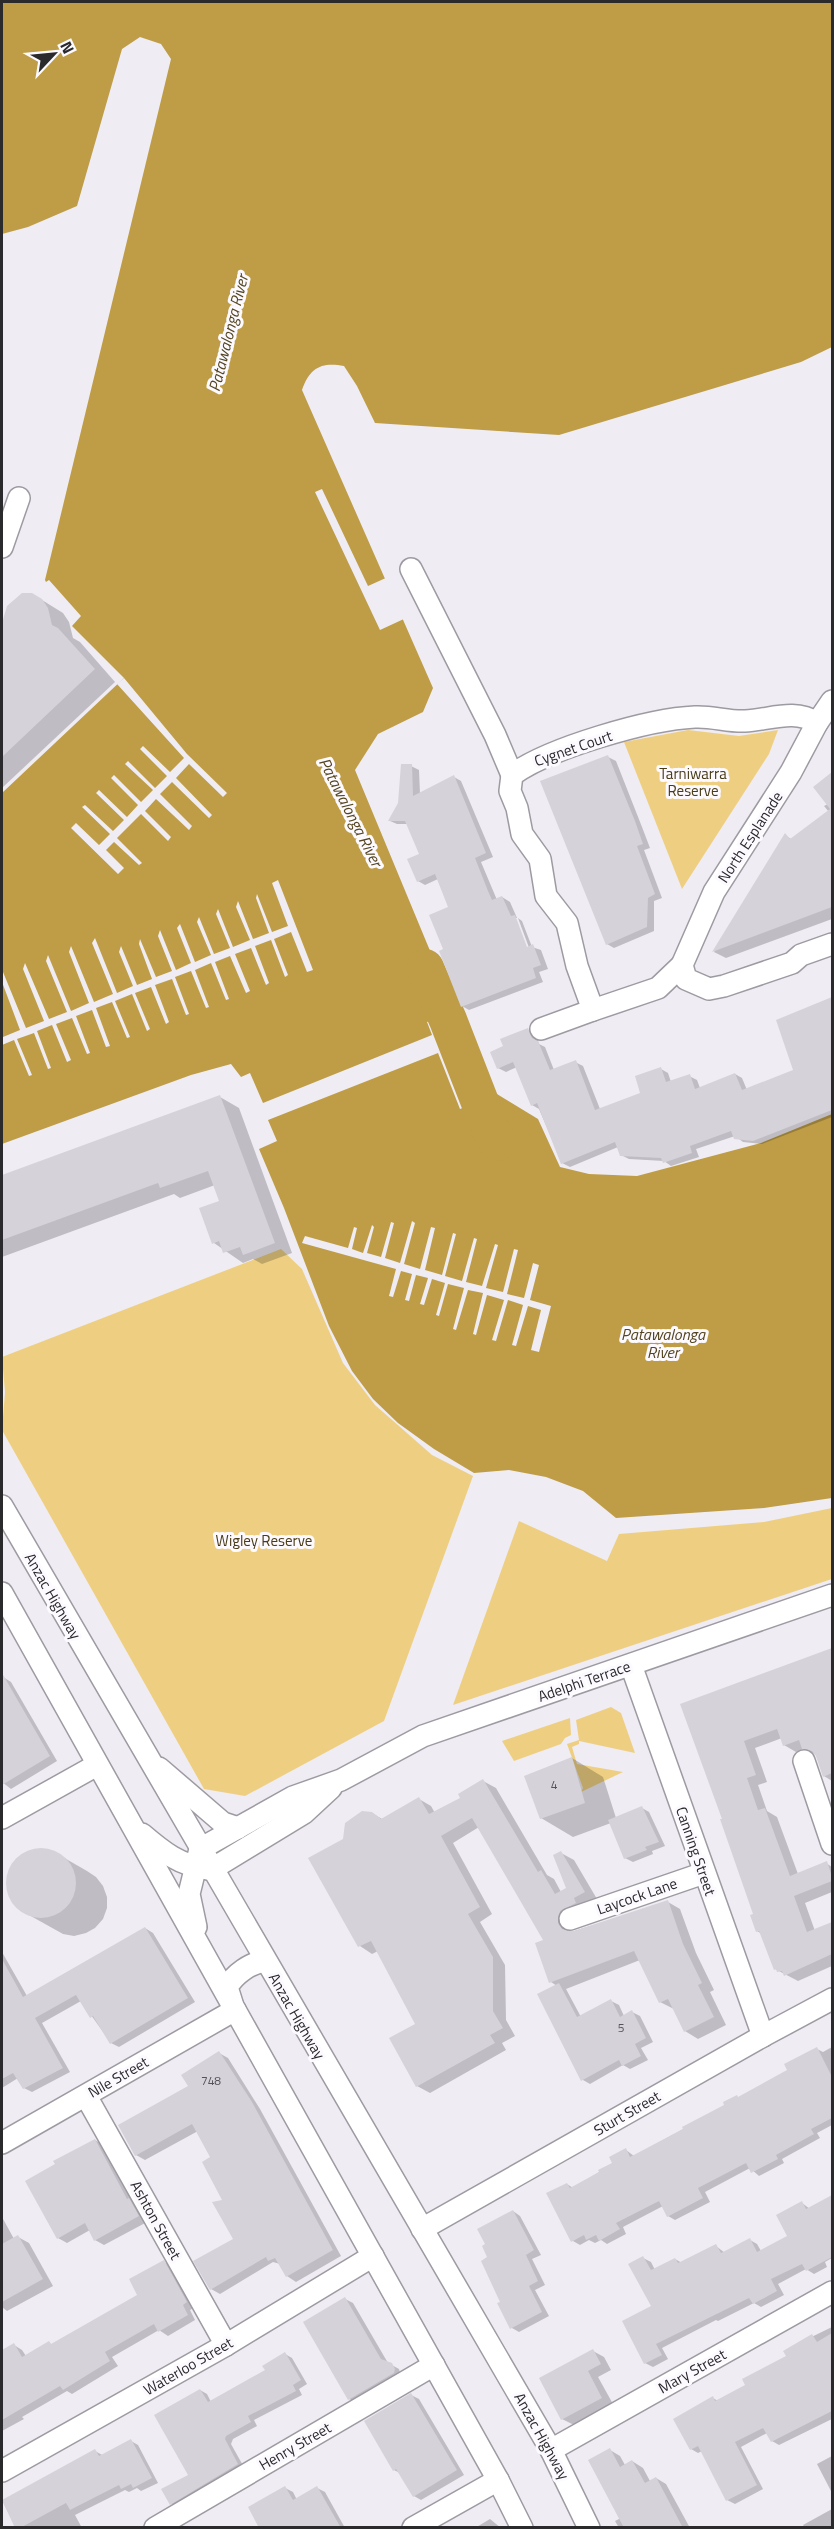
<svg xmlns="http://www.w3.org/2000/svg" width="834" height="2529" viewBox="0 0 834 2529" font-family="'Titillium Web',sans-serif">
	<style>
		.green { fill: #eecf82 }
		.water { fill: #be9d46 }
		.pier { fill: #efecf4 }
		.shadow { fill: #0003 }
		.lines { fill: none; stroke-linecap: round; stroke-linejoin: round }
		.river { stroke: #be9d46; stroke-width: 38 }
		.building { fill: #d5d2da }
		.minor-casing { stroke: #9e9aa2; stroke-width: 24 }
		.minor { stroke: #fff; stroke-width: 21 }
		.labels { text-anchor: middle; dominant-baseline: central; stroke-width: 6; stroke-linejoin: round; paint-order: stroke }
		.number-label { font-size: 12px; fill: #555358 }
		.street-label { font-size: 15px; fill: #2a292c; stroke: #fcfaff }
		.park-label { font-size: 15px; fill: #493b16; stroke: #fcfaff }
		.water-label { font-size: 16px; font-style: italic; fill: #544520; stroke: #fcfaff }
	</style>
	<rect width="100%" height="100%" fill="#efecf4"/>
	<g class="green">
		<polygon points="688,730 739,736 778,730 769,754 682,889 624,742"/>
		<polygon points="281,1249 302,1269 343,1363 375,1405 432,1455 473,1476 384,1721 245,1796 204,1789 2,1430 5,1392 2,1357"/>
		<polygon points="832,1508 832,1579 453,1705 519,1521 607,1561 619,1534 764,1522"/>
		<polygon points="611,1707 621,1713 635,1753 579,1741 579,1744 572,1747 577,1764 623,1772 581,1792 583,1788 567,1744 579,1740 576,1720"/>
		<polygon points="570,1718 571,1735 565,1738 561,1744 514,1761 502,1741"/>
	</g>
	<g class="water">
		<path d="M 2,2 L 832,2 L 832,347 L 801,362 L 559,435 L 375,423 L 357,386 L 344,366 C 322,362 310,367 302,390 L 433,688 L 423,712 L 378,734 L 355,770 L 455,1011 L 427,1022 L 432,1035 L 263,1103 L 250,1073 L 241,1077 L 231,1064 L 191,1075 L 2,1144 L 2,793 L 124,678 L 72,626 L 81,616 L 49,580 L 46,582 L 45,580 L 171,59 L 161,44 L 140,37 L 122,49 L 77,206 L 28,227 L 2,234 Z"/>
		<polygon points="456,1017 484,1088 468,1094 440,1023"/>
		<polygon points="438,1053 460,1109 472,1104 471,1099 492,1091 538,1119 560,1167 589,1174 637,1176 761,1143 832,1114 832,1498 764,1508 616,1518 583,1491 546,1477 509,1470 474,1473 434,1449 398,1423 373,1399 352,1371 329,1326 284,1208 259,1149 277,1141 268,1120"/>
	</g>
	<g class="pier">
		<polygon points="322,489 368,586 388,577 406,618 380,630 315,492"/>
		<polygon points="124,678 187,754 227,793 223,797 189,764 176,778 212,815 209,818 172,782 160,794 192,826 189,830 156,799 145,811 171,837 168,841 141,814 117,838 142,863 139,865 114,842 106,850 124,868 118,874 71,828 76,823 99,845 110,834 82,807 85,805 113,831 124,820 96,793 99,790 127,817 138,805 111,778 114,775 141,802 153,790 125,764 128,761 155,788 167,776 140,749 143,746 170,772 184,758 117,684"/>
		<polygon points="278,880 313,970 307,972 291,932 274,939 288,975 285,977 271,940 255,946 269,983 266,985 251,948 235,954 250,991 246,993 230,956 215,962 229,999 226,1000 211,963 195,970 209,1007 206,1008 191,971 175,977 189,1014 186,1015 172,979 155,985 169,1022 166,1024 151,987 135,993 150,1029 147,1031 132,994 115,1001 130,1037 127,1038 112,1002 96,1008 110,1046 106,1047 92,1010 76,1016 90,1053 87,1054 72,1018 56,1024 71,1060 67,1062 52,1025 37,1031 51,1068 48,1069 34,1033 17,1039 32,1075 29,1076 14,1040 2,1045 2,1034 3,1037 20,1030 2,982 3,972 26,1028 44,1021 23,969 25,963 49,1019 67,1012 46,961 48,955 71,1011 89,1003 69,952 71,946 94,1002 113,994 92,943 95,938 117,993 133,986 119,952 121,946 137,985 152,979 139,944 140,939 156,977 172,971 158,936 160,930 176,970 191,963 177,928 180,924 195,962 211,955 197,922 199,917 214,954 230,948 216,914 218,909 233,947 250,940 236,907 238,901 253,939 269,933 256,898 257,894 272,932 288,926 272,883"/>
		<polygon points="412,1221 415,1223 404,1264 420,1269 431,1227 435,1228 425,1270 442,1275 453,1233 456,1234 445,1276 462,1281 474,1238 477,1239 466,1282 482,1286 495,1244 498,1245 486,1288 503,1292 514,1249 518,1250 507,1294 524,1298 533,1263 539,1265 530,1300 551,1306 539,1352 531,1350 541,1310 528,1306 516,1346 512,1345 523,1305 508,1300 496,1341 492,1340 504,1300 487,1295 476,1335 473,1334 483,1293 468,1290 456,1330 453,1329 464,1288 448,1284 439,1316 436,1315 445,1283 432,1279 424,1305 420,1304 428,1278 416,1275 409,1301 405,1300 412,1274 401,1271 393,1297 389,1296 396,1269 302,1243 305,1236 348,1248 354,1227 357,1228 352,1249 363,1253 372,1225 374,1227 367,1253 381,1257 391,1222 394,1223 385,1258 400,1263"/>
	</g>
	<g class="shadow">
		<polygon points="42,600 63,613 69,622 73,638 80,642 115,682 2,788 2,623"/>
		<polygon points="608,757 616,761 642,827 650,848 644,850 662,898 654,901 654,931 614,948 607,944"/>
		<polygon points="411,766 419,770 420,794 454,777 461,781 493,857 481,862 497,900 502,897 510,902 517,918 515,918 528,954 531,953 518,918 522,921 532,947 541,950 548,969 539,972 543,982 469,1010 462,1006 445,950 450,908 438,879 425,885 418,881 421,855 408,824 397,824 390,821 400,803"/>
		<polygon points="827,778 832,781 832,919 726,958 714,952 786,836 793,840 829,812 824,806 828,804"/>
		<polygon points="832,999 832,1117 762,1144 743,1142 735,1136 696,1149 699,1157 671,1166 664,1161 629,1159 621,1155 618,1147 570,1167 562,1163 539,1109 532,1105 517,1067 506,1072 498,1068 505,1047 528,1030 536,1034 539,1044 545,1047 554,1070 575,1062 583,1066 600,1109 642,1094 661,1069 668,1073 671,1082 689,1076 697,1080 700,1088 735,1074 742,1078 747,1090 795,1071 778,1021"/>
		<polygon points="220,1097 239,1108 292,1253 262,1264 253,1259 243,1263 214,1243 221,1202 215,1185 180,1198 174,1194 2,1257 2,1177"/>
		<polygon points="832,1650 832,1781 824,1776 816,1755 805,1748 796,1752 784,1745 782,1738 755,1748 767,1782 758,1785 767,1811 777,1817 798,1874 826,1863 832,1867 832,1892 805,1903 815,1931 832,1924 832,1966 798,1981 775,1969 762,1934 757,1931 755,1915 724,1820 682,1705"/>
		<polygon points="3,1677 11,1682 57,1761 11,1789 2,1782 2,1766 9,1761 2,1748"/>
		<polygon points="572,1758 603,1777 616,1818 642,1808 649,1812 665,1846 652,1851 653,1854 633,1862 625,1858 611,1823 573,1837 541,1818"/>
		<polygon points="483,1781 496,1788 547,1875 554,1879 561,1892 568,1889 561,1853 574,1860 597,1899 573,1918 571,1932 668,1902 680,1909 696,1953 714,1990 710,1992 726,2025 698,2039 685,2031 674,2009 660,2002 640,1960 566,1989 581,2017 611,2001 619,2005 624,2016 632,2012 640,2016 653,2042 641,2048 648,2060 630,2069 623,2065 590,2084 583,2080 557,1986 551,1982 545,1940 479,1827 453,1843 492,1914 480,1922 505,1965 506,2020 515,2036 502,2043 506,2050 430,2093 417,2086 417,2024 378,1951 372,1954 360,1946 310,1859 345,1840 372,1813 382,1819 419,1799 431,1806 435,1813 462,1798"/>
		<polygon points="44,1850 54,1852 87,1871 96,1877 103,1886 107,1897 107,1908 103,1919 95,1928 86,1933 74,1936 63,1934 20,1910 13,1901 8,1892 10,1870 23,1854"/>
		<polygon points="145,1928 153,1933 195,2002 119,2047 111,2043 81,2001 42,2023 70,2072 32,2092 24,2088 18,2078 2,2088 2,1952 27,1996"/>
		<polygon points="832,2047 832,2125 817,2133 820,2138 782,2159 784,2163 759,2176 750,2168 705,2192 710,2202 675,2220 668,2216 663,2206 623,2227 626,2234 607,2244 601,2240 595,2243 589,2240 580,2245 573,2241 567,2184 573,2188 614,2163 626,2150 634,2156 789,2071 817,2049 823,2052"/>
		<polygon points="219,2053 228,2058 260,2109 341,2256 296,2282 287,2276 280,2264 273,2262 220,2294 211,2289 235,2240 212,2158 198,2131 145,2160 136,2155"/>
		<polygon points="95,2140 104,2145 134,2203 138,2205 147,2222 104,2245 95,2240 90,2230 67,2243 58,2238"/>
		<polygon points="832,2196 832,2258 825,2262 827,2267 814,2274 806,2269 778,2284 784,2295 761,2307 754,2303 718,2321 716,2320 662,2348 668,2359 653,2367 645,2363 653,2306 643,2258 651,2262 655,2270 675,2259 682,2263 716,2246 725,2253 750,2240 757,2244 761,2251 789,2237 802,2203 810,2209"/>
		<polygon points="513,2211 520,2216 541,2255 532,2259 545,2285 535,2290 549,2316 519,2332 512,2328 489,2258"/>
		<polygon points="2,2217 14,2239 18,2237 29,2243 53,2286 7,2311 2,2307"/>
		<polygon points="164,2262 172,2266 195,2307 190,2310 195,2320 168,2336 159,2330 112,2357 118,2366 72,2394 67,2391 22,2417 24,2419 2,2431 2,2352 14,2345 22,2350 26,2356 49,2343 53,2345 140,2295"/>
		<polygon points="345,2299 353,2303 388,2363 399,2369 401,2377 357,2403 349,2399 305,2322"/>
		<polygon points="832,2327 832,2419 779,2445 772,2441 767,2433 741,2447 763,2489 735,2504 727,2500 702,2451 698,2453 691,2449 713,2398 718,2401 747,2386 788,2357 795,2345"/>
		<polygon points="593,2351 604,2357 611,2370 598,2377 613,2404 574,2425 562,2419"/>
		<polygon points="285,2354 292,2358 307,2384 299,2389 302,2395 254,2420 257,2426 233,2439 231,2444 245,2469 178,2508 171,2504 190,2475 200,2390 207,2394 211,2402 267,2370"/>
		<polygon points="411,2395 419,2399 464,2475 421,2500 414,2496 400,2473 394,2470"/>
		<polygon points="131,2441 138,2445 158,2483 141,2491 137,2488 129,2492 125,2490 75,2515 82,2528 16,2528 3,2502 95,2451 104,2456"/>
		<polygon points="610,2450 620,2456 625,2465 632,2461 643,2468 650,2481 656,2478 666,2484 690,2528 619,2528 615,2521 621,2518"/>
		<polygon points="832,2456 832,2493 817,2464"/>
		<polygon points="285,2488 293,2492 297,2500 317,2488 325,2492 345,2528 261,2528"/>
		<polygon points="832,2509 832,2528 805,2528 803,2525"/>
		<polygon points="490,2519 501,2528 475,2528"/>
	</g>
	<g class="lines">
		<polyline class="river" points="425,968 448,1020 490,1128 498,1142"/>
	</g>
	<g class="building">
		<polygon points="22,593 32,593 42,599 48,608 52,625 58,628 95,669 2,757 2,623 7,606"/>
		<polygon points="608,755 635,821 643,844 637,846 655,894 648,898 647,927 606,945 540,781"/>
		<polygon points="401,764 412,764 413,796 454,775 486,853 475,858 488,891 492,900 502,896 511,916 515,915 527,947 533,944 541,965 533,968 536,978 461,1007 439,951 443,949 429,915 448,907 435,874 417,882 407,859 419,854 405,821 388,821 398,803"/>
		<polygon points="832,772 832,907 712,952 785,833 790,839 830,809 813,787"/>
		<polygon points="832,997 832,1110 753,1141 734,1139 731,1131 690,1146 692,1153 663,1163 661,1158 620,1156 615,1142 561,1164 537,1103 531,1106 513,1062 497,1069 490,1052 503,1046 500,1039 528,1028 532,1038 538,1041 550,1070 576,1060 595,1110 640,1093 635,1076 661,1067 666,1082 690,1074 695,1089 735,1073 742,1090 793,1070 776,1020"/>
		<polygon points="220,1095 275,1243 243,1255 240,1247 223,1253 219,1241 212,1244 199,1208 219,1201 208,1171 160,1188 158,1183 2,1240 2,1175"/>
		<polygon points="832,1648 832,1773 823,1777 816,1756 812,1751 802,1749 799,1740 783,1746 777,1729 744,1741 756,1775 747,1778 758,1810 765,1808 790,1876 827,1861 832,1877 832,1881 794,1896 807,1932 832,1922 832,1954 784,1976 782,1971 777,1972 776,1969 774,1970 759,1931 756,1932 750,1915 753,1914 720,1819 722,1819 680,1704"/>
		<polygon points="2,1673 50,1756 2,1785"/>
		<polygon points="572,1757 585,1803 540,1819 524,1776"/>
		<polygon points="483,1779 538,1872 541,1870 555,1894 566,1888 553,1855 561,1851 585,1892 574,1898 576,1903 560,1911 558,1923 562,1929 574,1931 668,1900 683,1944 702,1983 698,1985 714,2017 684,2032 668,1999 659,2003 634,1951 549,1983 535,1943 543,1940 472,1818 441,1836 480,1907 468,1914 493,1957 493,2011 503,2028 490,2035 495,2043 416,2087 389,2038 415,2024 371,1941 358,1947 308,1858 343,1839 345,1823 362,1811 372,1812 381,1819 419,1797 429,1814 460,1798 458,1794"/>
		<polygon points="642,1806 659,1842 645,1847 647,1850 624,1859 608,1820"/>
		<circle cx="41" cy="1883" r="35"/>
		<polygon points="145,1927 188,1998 110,2044 93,2016 90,2018 76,1995 35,2018 63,2068 23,2089 13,2073 2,2079 2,1959 23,1997"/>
		<polygon points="559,1983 577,2017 611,1999 620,2017 632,2010 646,2038 635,2044 641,2056 622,2066 619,2060 581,2081 537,1994"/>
		<polygon points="817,2047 832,2077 832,2118 811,2129 814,2134 776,2155 778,2159 751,2173 746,2163 698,2188 703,2198 667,2217 659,2201 616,2223 620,2229 599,2241 596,2235 586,2240 584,2235 571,2242 546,2193 567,2183 570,2188 599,2172 598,2170 612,2163 609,2157 626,2148 630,2157 683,2129 682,2127 724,2105 723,2102 737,2095 738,2097 787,2070 784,2064"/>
		<polygon points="219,2051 252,2102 333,2250 286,2277 275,2258 268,2261 266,2257 210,2290 193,2261 233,2239 212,2202 222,2200 202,2162 210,2157 192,2124 135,2156 118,2125 188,2086 181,2075"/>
		<polygon points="95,2139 127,2199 129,2198 139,2216 94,2241 85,2223 57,2239 25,2181 55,2164 53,2161"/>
		<polygon points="832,2195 832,2257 806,2271 802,2264 771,2279 777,2291 753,2304 749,2298 656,2344 662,2355 644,2364 622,2321 651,2306 628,2264 643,2256 651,2270 675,2258 678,2263 716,2244 721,2253 750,2238 757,2252 787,2236 776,2215 802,2201 806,2209"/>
		<polygon points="513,2210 534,2250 526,2255 538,2281 529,2286 542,2312 510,2329 497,2303 500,2302 481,2261 487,2257 482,2246 485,2244 477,2229"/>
		<polygon points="18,2235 43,2279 2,2302 2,2244"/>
		<polygon points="164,2260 187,2302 183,2305 188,2315 158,2332 154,2324 105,2352 110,2361 63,2390 60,2386 2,2420 2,2350 14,2343 22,2357 49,2341 51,2344 137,2295 129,2279"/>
		<polygon points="345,2297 381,2359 392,2363 395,2369 394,2373 348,2400 303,2322"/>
		<polygon points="832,2333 832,2411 771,2442 763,2428 735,2442 757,2485 726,2501 698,2446 690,2450 673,2419 713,2396 715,2401 745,2385 742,2379 786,2356 783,2351 812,2334 817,2342"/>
		<polygon points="593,2349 601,2364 588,2371 602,2398 561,2420 539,2378"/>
		<polygon points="285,2352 301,2380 293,2385 296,2391 248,2416 251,2422 226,2436 225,2439 238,2464 170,2505 161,2489 188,2475 154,2415 200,2389 208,2402 265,2370 262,2366"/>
		<polygon points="411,2393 457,2470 413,2497 396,2469 393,2471 364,2421"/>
		<polygon points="131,2439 152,2478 133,2488 131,2484 121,2489 119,2485 70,2510 66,2503 20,2528 15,2528 2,2500 95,2449 99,2456"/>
		<polygon points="610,2448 620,2467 632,2460 645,2483 656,2477 683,2528 624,2528 588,2460"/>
		<polygon points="285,2486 293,2500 317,2486 341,2528 259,2528 248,2507"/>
	</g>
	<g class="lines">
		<defs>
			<g id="minor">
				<polyline points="2,547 19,498"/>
				<polyline points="411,569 495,735 512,775"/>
				<polyline points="832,701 817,723 791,772 714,892 682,965 686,979 709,989 724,986 792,963 801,955 832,944"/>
				<path d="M 682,965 L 658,988 L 593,1010 L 577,966 L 567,923 L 546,896 L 540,859 L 522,834 L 517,808 L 510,791 L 512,775 C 549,748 649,719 695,717 C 712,716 729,722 745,721 C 770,720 794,708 817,723"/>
				<polyline points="541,1029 593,1010"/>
				<polyline points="2,1506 551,2450 589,2528"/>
				<polyline points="2,1593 498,2480 522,2528"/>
				<polyline points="631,1665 763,2036"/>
				<polyline points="804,1761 832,1844"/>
				<polyline points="159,1768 223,1823 238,1828"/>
				<polyline points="2,1818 97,1765"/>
				<path d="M 142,1834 C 163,1852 179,1865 208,1869"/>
				<polyline points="200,1849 293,1797 341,1780 423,1736 832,1595"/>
				<polyline points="212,1869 304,1813 331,1788"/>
				<polyline points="570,1919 704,1873"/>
				<polyline points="196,1927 189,1894 200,1849"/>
				<path d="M 232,2003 L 227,1987 C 235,1974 250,1963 265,1961"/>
				<polyline points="86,2096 226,2345"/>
				<polyline points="2,2143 235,2010"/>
				<polyline points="422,2229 763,2036 832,1999"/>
				<polyline points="551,2450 832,2292"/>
				<polyline points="2,2471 226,2345 373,2256"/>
				<polyline points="155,2528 434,2365"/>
				<polyline points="413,2528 498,2480"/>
			</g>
		</defs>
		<use href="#minor" class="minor-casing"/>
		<use href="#minor" class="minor"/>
	</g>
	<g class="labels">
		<g class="number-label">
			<text x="554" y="1784">4</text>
			<text x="621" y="2027">5</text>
			<text x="211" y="2080">748</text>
		</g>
		<g class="street-label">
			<text transform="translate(573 748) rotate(-19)">Cygnet Court</text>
			<text transform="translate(750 837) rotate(-57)">North Esplanade</text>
			<text transform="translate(53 1596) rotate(60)">Anzac Highway</text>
			<text transform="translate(584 1681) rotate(-19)">Adelphi Terrace</text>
			<text transform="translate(696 1851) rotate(71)">Canning Street</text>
			<text transform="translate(637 1896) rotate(-19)">Laycock Lane</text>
			<text transform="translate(297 2016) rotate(60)">Anzac Highway</text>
			<text transform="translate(118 2077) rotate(-30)">Nile Street</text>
			<text transform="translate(627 2113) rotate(-30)">Sturt Street</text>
			<text transform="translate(156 2220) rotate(61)">Ashton Street</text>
			<text transform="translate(188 2366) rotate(-30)">Waterloo Street</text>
			<text transform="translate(692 2371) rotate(-29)">Mary Street</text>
			<text transform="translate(542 2436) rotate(61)">Anzac Highway</text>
			<text transform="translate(295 2446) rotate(-30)">Henry Street</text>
		</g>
		<g class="park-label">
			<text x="693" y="773">Tarniwarra<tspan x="693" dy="17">Reserve</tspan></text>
			<text x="264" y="1540">Wigley Reserve</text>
		</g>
		<g class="water-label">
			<text transform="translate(228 333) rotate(-76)">Patawalonga River</text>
			<text transform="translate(351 812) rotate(63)">Patawalonga River</text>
			<text x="663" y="1334">Patawalonga<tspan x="663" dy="18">River</tspan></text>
		</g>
	</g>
	<rect width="834" height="2529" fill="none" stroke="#2a292c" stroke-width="6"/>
	<g transform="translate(54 54) rotate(64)" stroke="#fcfaff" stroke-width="4.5" paint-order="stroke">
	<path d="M0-4.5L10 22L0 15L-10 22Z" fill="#2a292c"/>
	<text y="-9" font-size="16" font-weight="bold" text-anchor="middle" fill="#2a292c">N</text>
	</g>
</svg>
